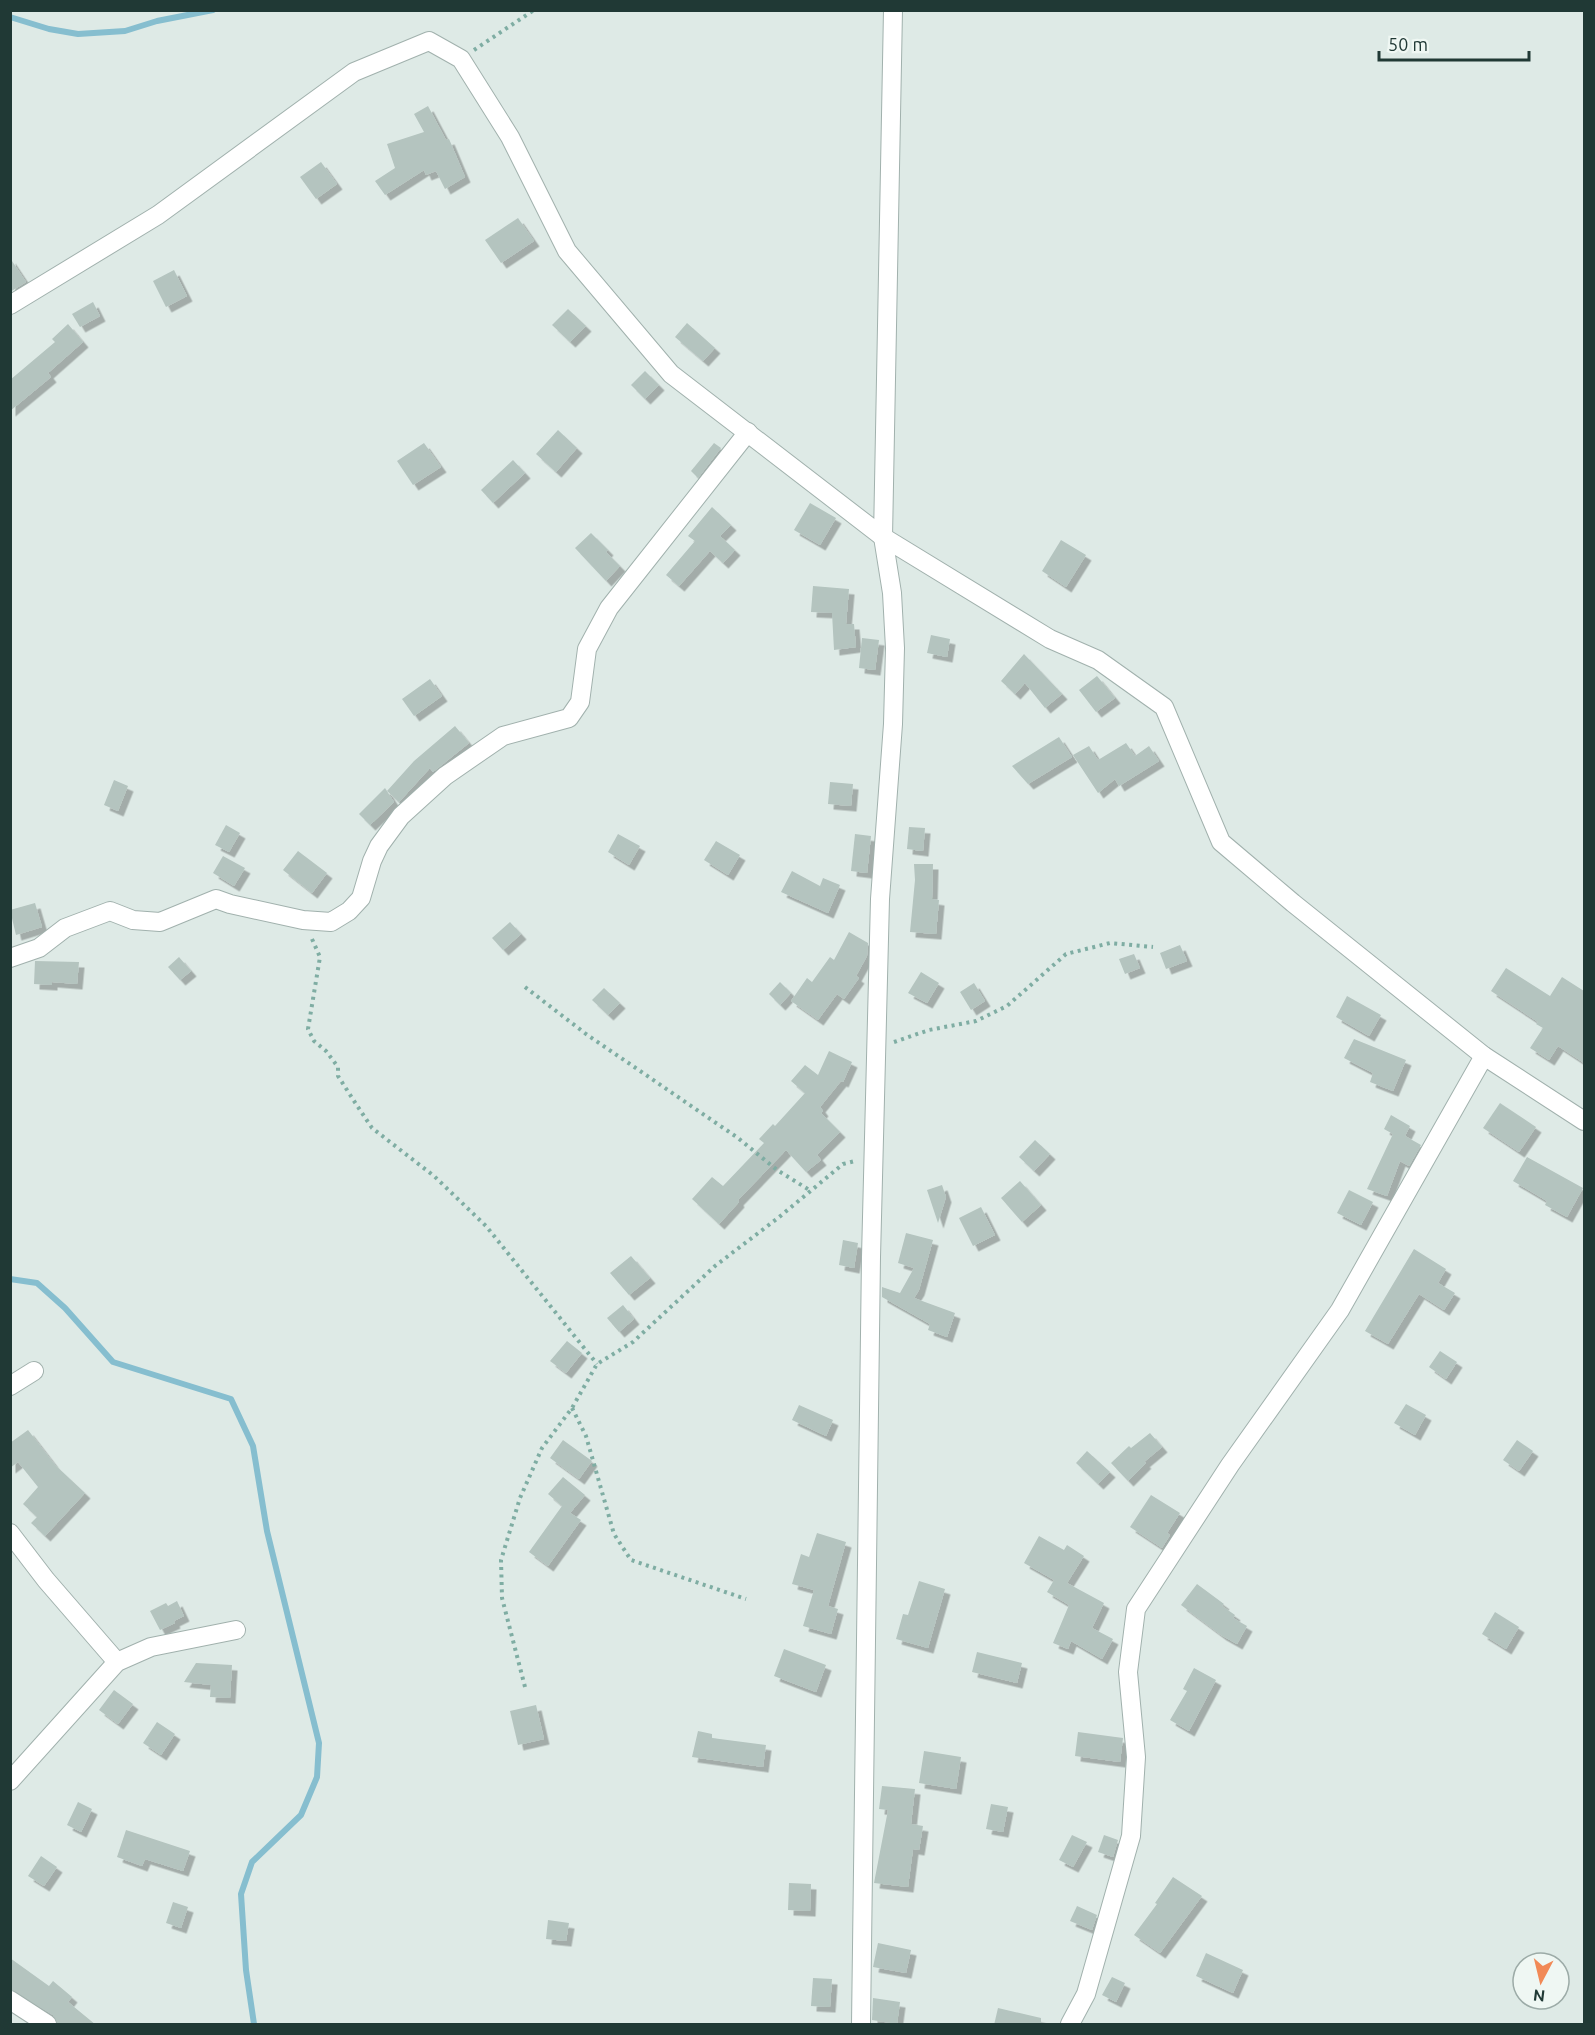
<svg xmlns="http://www.w3.org/2000/svg" width="1595" height="2035" viewBox="0 0 1595 2035" font-family="Ubuntu,sans-serif">
	<style>
		.lines { fill: none; stroke-linecap: round; stroke-linejoin: round }
		.stream { stroke: #86becf; stroke-width: 6 }
		.building { fill: #b4c4bf; filter: url(#shadow) }
		.street-casing { stroke: #a1b1ad; stroke-width: 20 }
		.path { stroke: #7fada3; stroke-width: 4; stroke-dasharray: 3 4.5; stroke-linecap: butt }
		.street { stroke: #fff; stroke-width: 18 }
	</style>
	<defs>
		<filter id="shadow"><feDropShadow dx="5.5" dy="5.5" stdDeviation="0" flood-color="#0004"/></filter>
	</defs>
	<rect width="100%" height="100%" fill="#deeae6"/>
	<g class="lines">
		<g class="stream">
			<polyline points="10,17 49,29 78,34 125,31 157,21 213,10"/>
			<polyline points="10,1279 37,1283 65,1308 113,1362 231,1399 253,1446 267,1531 319,1743 317,1777 301,1815 252,1862 241,1894 246,1970 254,2024"/>
		</g>
	</g>
	<g class="building">
		<polygon points="428,106 446,140 449,139 465,177 445,189 436,171 426,175 424,170 385,195 375,181 395,168 387,144 424,132 414,114"/>
		<polygon points="321,162 337,184 316,199 300,177"/>
		<polygon points="518,218 534,241 501,263 485,240"/>
		<polygon points="10,258 26,282 10,292"/>
		<polygon points="174,270 187,296 166,307 153,281"/>
		<polygon points="93,302 100,316 80,327 72,314"/>
		<polygon points="568,309 586,326 570,342 552,325"/>
		<polygon points="687,323 715,348 703,361 675,337"/>
		<polygon points="68,324 83,342 48,373 51,377 10,411 10,380 55,342 52,339"/>
		<polygon points="645,371 659,385 645,399 631,385"/>
		<polygon points="558,430 577,448 556,472 536,454"/>
		<polygon points="424,443 441,467 413,485 397,461"/>
		<polygon points="714,443 721,448 698,478 691,471"/>
		<polygon points="513,460 525,473 493,503 481,490"/>
		<polygon points="810,503 836,518 820,545 794,530"/>
		<polygon points="712,507 731,525 720,536 735,550 723,563 710,551 679,586 666,575 695,541 688,536"/>
		<polygon points="591,533 608,550 606,552 620,566 606,581 575,548"/>
		<polygon points="1061,540 1086,555 1066,587 1042,571"/>
		<polygon points="813,586 849,589 846,624 854,624 856,647 834,650 832,613 811,612"/>
		<polygon points="931,635 950,639 947,657 927,653"/>
		<polygon points="862,638 879,640 875,670 859,668"/>
		<polygon points="1024,654 1062,694 1045,708 1025,683 1015,694 1001,681"/>
		<polygon points="1097,676 1115,698 1096,712 1079,690"/>
		<polygon points="430,679 442,696 414,716 402,699"/>
		<polygon points="455,726 469,743 433,772 430,768 399,802 387,791 414,761"/>
		<polygon points="1059,737 1072,757 1028,784 1012,766"/>
		<polygon points="1126,743 1135,756 1149,746 1159,761 1119,786 1115,779 1098,793 1073,755 1089,746 1098,760"/>
		<polygon points="114,780 128,786 118,811 104,805"/>
		<polygon points="830,782 853,784 851,806 828,804"/>
		<polygon points="385,788 394,802 370,825 359,814"/>
		<polygon points="226,825 240,833 229,852 215,845"/>
		<polygon points="909,827 925,828 923,851 907,849"/>
		<polygon points="618,834 640,846 629,865 608,852"/>
		<polygon points="855,834 871,836 867,873 851,871"/>
		<polygon points="716,841 740,855 728,875 704,860"/>
		<polygon points="298,851 327,873 312,893 283,870"/>
		<polygon points="223,856 245,868 234,886 213,873"/>
		<polygon points="914,864 933,864 932,899 939,900 936,934 910,932 915,880"/>
		<polygon points="792,871 820,886 823,878 840,885 828,913 781,892"/>
		<polygon points="35,903 42,927 16,935 10,910"/>
		<polygon points="510,922 521,934 503,950 492,938"/>
		<polygon points="849,932 868,943 867,956 856,976 859,978 844,999 837,994 818,1020 791,1001 807,978 812,982 830,957 834,960"/>
		<polygon points="1180,945 1187,961 1166,969 1160,953"/>
		<polygon points="1134,954 1140,968 1125,974 1119,959"/>
		<polygon points="179,957 191,971 180,980 168,967"/>
		<polygon points="35,961 79,962 77,984 52,982 52,985 34,984"/>
		<polygon points="1506,968 1550,996 1562,977 1584,991 1584,1063 1558,1046 1549,1060 1530,1048 1543,1028 1536,1024 1538,1022 1491,991"/>
		<polygon points="921,972 939,983 927,1003 908,993"/>
		<polygon points="780,982 791,993 780,1005 769,994"/>
		<polygon points="974,983 985,1001 971,1010 960,992"/>
		<polygon points="604,988 620,1003 608,1015 592,1000"/>
		<polygon points="1347,996 1381,1015 1369,1036 1336,1017"/>
		<polygon points="1354,1039 1406,1060 1393,1091 1370,1082 1373,1073 1344,1058"/>
		<polygon points="829,1051 852,1062 843,1082 841,1081 820,1107 823,1111 821,1113 840,1132 817,1155 821,1160 806,1172 786,1150 738,1200 739,1202 719,1224 692,1199 712,1177 723,1186 764,1143 759,1139 773,1124 775,1126 805,1093 791,1081 805,1065 818,1075"/>
		<polygon points="1500,1103 1536,1127 1519,1152 1483,1128"/>
		<polygon points="1391,1115 1410,1126 1405,1136 1421,1145 1409,1166 1400,1161 1387,1196 1367,1189 1393,1134 1384,1129"/>
		<polygon points="1035,1140 1050,1154 1034,1171 1019,1157"/>
		<polygon points="1527,1157 1583,1188 1567,1217 1545,1205 1547,1201 1513,1181"/>
		<polygon points="1020,1181 1041,1205 1022,1222 1001,1198"/>
		<polygon points="942,1185 946,1197 938,1223 927,1190"/>
		<polygon points="1349,1190 1373,1202 1361,1225 1337,1213"/>
		<polygon points="981,1207 995,1235 973,1246 959,1218"/>
		<polygon points="906,1233 933,1240 919,1290 914,1298 955,1313 947,1337 928,1330 930,1324 882,1297 882,1287 900,1293 914,1268 898,1263"/>
		<polygon points="843,1240 858,1243 854,1268 839,1265"/>
		<polygon points="1414,1249 1446,1269 1438,1283 1455,1293 1444,1310 1419,1294 1388,1344 1365,1331"/>
		<polygon points="631,1256 650,1278 629,1295 610,1273"/>
		<polygon points="623,1305 634,1319 619,1332 607,1318"/>
		<polygon points="567,1341 582,1353 566,1373 550,1361"/>
		<polygon points="1440,1351 1457,1362 1446,1379 1429,1367"/>
		<polygon points="1406,1404 1426,1415 1415,1435 1394,1423"/>
		<polygon points="799,1405 833,1420 826,1436 792,1420"/>
		<polygon points="28,1430 55,1465 85,1493 45,1536 31,1523 37,1517 23,1504 38,1487 18,1462 10,1468 10,1443"/>
		<polygon points="1150,1433 1162,1447 1144,1462 1146,1463 1128,1481 1111,1463 1129,1446 1131,1448"/>
		<polygon points="563,1440 592,1461 579,1479 550,1458"/>
		<polygon points="1517,1440 1533,1451 1519,1471 1503,1460"/>
		<polygon points="1087,1451 1110,1472 1098,1484 1076,1463"/>
		<polygon points="563,1477 585,1495 570,1513 581,1520 548,1566 529,1552 562,1506 568,1511 548,1494"/>
		<polygon points="1151,1495 1180,1513 1167,1533 1170,1535 1162,1548 1130,1527"/>
		<polygon points="817,1533 846,1542 828,1606 838,1609 831,1634 803,1626 814,1590 792,1584 801,1554 809,1557"/>
		<polygon points="1039,1536 1064,1550 1067,1545 1084,1556 1067,1583 1104,1603 1092,1628 1113,1639 1102,1659 1071,1641 1068,1649 1053,1643 1069,1605 1047,1592 1054,1580 1024,1563"/>
		<polygon points="919,1581 945,1589 928,1648 896,1639 903,1614 908,1615"/>
		<polygon points="1197,1584 1224,1604 1222,1606 1235,1615 1233,1618 1247,1626 1237,1644 1221,1635 1181,1605"/>
		<polygon points="177,1601 184,1616 174,1621 175,1623 160,1630 150,1611 166,1603 168,1606"/>
		<polygon points="1495,1612 1519,1627 1506,1649 1482,1634"/>
		<polygon points="784,1649 826,1665 816,1692 774,1676"/>
		<polygon points="977,1652 1022,1663 1017,1683 972,1672"/>
		<polygon points="196,1663 232,1665 230,1698 210,1697 211,1685 184,1682"/>
		<polygon points="1194,1668 1216,1680 1189,1731 1170,1720 1187,1691 1183,1689"/>
		<polygon points="114,1690 133,1704 118,1724 99,1710"/>
		<polygon points="536,1705 544,1739 518,1745 510,1711"/>
		<polygon points="157,1722 175,1734 161,1755 143,1743"/>
		<polygon points="698,1731 712,1734 712,1738 766,1745 763,1767 692,1757"/>
		<polygon points="1078,1732 1123,1738 1120,1762 1075,1756"/>
		<polygon points="924,1751 961,1757 956,1789 919,1783"/>
		<polygon points="882,1786 915,1789 911,1824 923,1826 919,1850 913,1849 908,1887 874,1883 888,1810 879,1809"/>
		<polygon points="78,1802 92,1809 81,1832 67,1825"/>
		<polygon points="991,1804 1008,1807 1003,1832 986,1829"/>
		<polygon points="126,1830 190,1851 183,1871 145,1859 142,1866 117,1857"/>
		<polygon points="1072,1835 1087,1842 1073,1867 1059,1860"/>
		<polygon points="1104,1835 1118,1840 1113,1857 1098,1852"/>
		<polygon points="41,1856 57,1867 44,1886 28,1876"/>
		<polygon points="1173,1877 1202,1896 1160,1953 1134,1935 1157,1904 1155,1903"/>
		<polygon points="789,1883 811,1884 810,1911 788,1910"/>
		<polygon points="173,1902 188,1907 181,1928 166,1923"/>
		<polygon points="1077,1906 1097,1915 1092,1930 1070,1921"/>
		<polygon points="548,1920 569,1923 566,1941 546,1939"/>
		<polygon points="878,1943 911,1950 906,1973 873,1967"/>
		<polygon points="1206,1953 1243,1970 1233,1993 1196,1976"/>
		<polygon points="10,1958 49,1986 53,1981 72,1997 68,2002 96,2025 58,2025 53,2015 10,1989"/>
		<polygon points="1112,1977 1125,1983 1116,2002 1102,1995"/>
		<polygon points="813,1978 832,1979 830,2007 811,2006"/>
		<polygon points="873,1998 900,2002 897,2024 872,2020"/>
		<polygon points="998,2008 1041,2018 1041,2025 994,2025"/>
	</g>
	<g class="lines">
		<defs>
			<g id="street">
				<polyline points="10,305 158,215 354,72 429,41 461,59 510,137 567,251 671,374 883,537 893,10"/>
				<polyline points="10,958 39,948 65,928 110,911 133,920 160,922 216,899 230,904 303,920 331,922 349,911 361,898 372,861 379,846 401,816 445,776 503,736 569,718 580,702 587,649 609,608 748,432"/>
				<polyline points="10,1386 34,1371"/>
				<polyline points="10,1533 46,1580 117,1662"/>
				<polyline points="10,1781 117,1662 151,1647 236,1630"/>
				<polyline points="10,2000 47,2024"/>
				<polyline points="861,2024 871,1257 880,899 893,724 895,648 892,593 883,537 1050,639 1098,660 1164,707 1221,842 1293,903 1484,1056 1584,1121"/>
				<polyline points="1070,2024 1086,1994 1131,1836 1136,1757 1128,1672 1136,1609 1230,1465 1340,1310 1484,1056"/>
			</g>
		</defs>
		<use href="#street" class="street-casing"/>
		<g class="path">
			<polyline points="474,50 534,10"/>
			<polyline points="312,939 320,957 308,1029 314,1041 326,1051 338,1067 338,1076 356,1104 372,1128 434,1176 486,1226 597,1364"/>
			<polyline points="525,987 586,1034 738,1138 777,1170 811,1191"/>
			<polyline points="894,1042 929,1030 976,1021 1007,1006 1066,954 1110,943 1153,947"/>
			<polyline points="572,1408 586,1436 614,1534 631,1560 746,1599"/>
			<polyline points="525,1687 502,1598 501,1560 520,1498 542,1448 572,1408 597,1364 633,1342 715,1266 778,1218 843,1164 855,1161"/>
		</g>
		<use href="#street" class="street"/>
	</g>
	<rect width="1595" height="2035" fill="none" stroke="#203935" stroke-width="24"/>
	<g transform="translate(1541 1981) rotate(187)"><circle r="28" fill="#eff7f3" stroke="#9caba7" stroke-width="1.5"/>
	<path d="M0-4.5L10 22L0 15L-10 22Z" fill="#f18956"/>
	<text y="-9" font-size="16" font-weight="bold" text-anchor="middle" fill="#203935">N</text>
	</g>
	<path d="M1379 51v9h150v-9" fill="none" stroke="#203935" stroke-width="3"/>
	<text x="1388" y="51" font-size="18" fill="#203935" stroke="#eff7f3" stroke-width="4.5" paint-order="stroke">50 m</text>
</svg>
